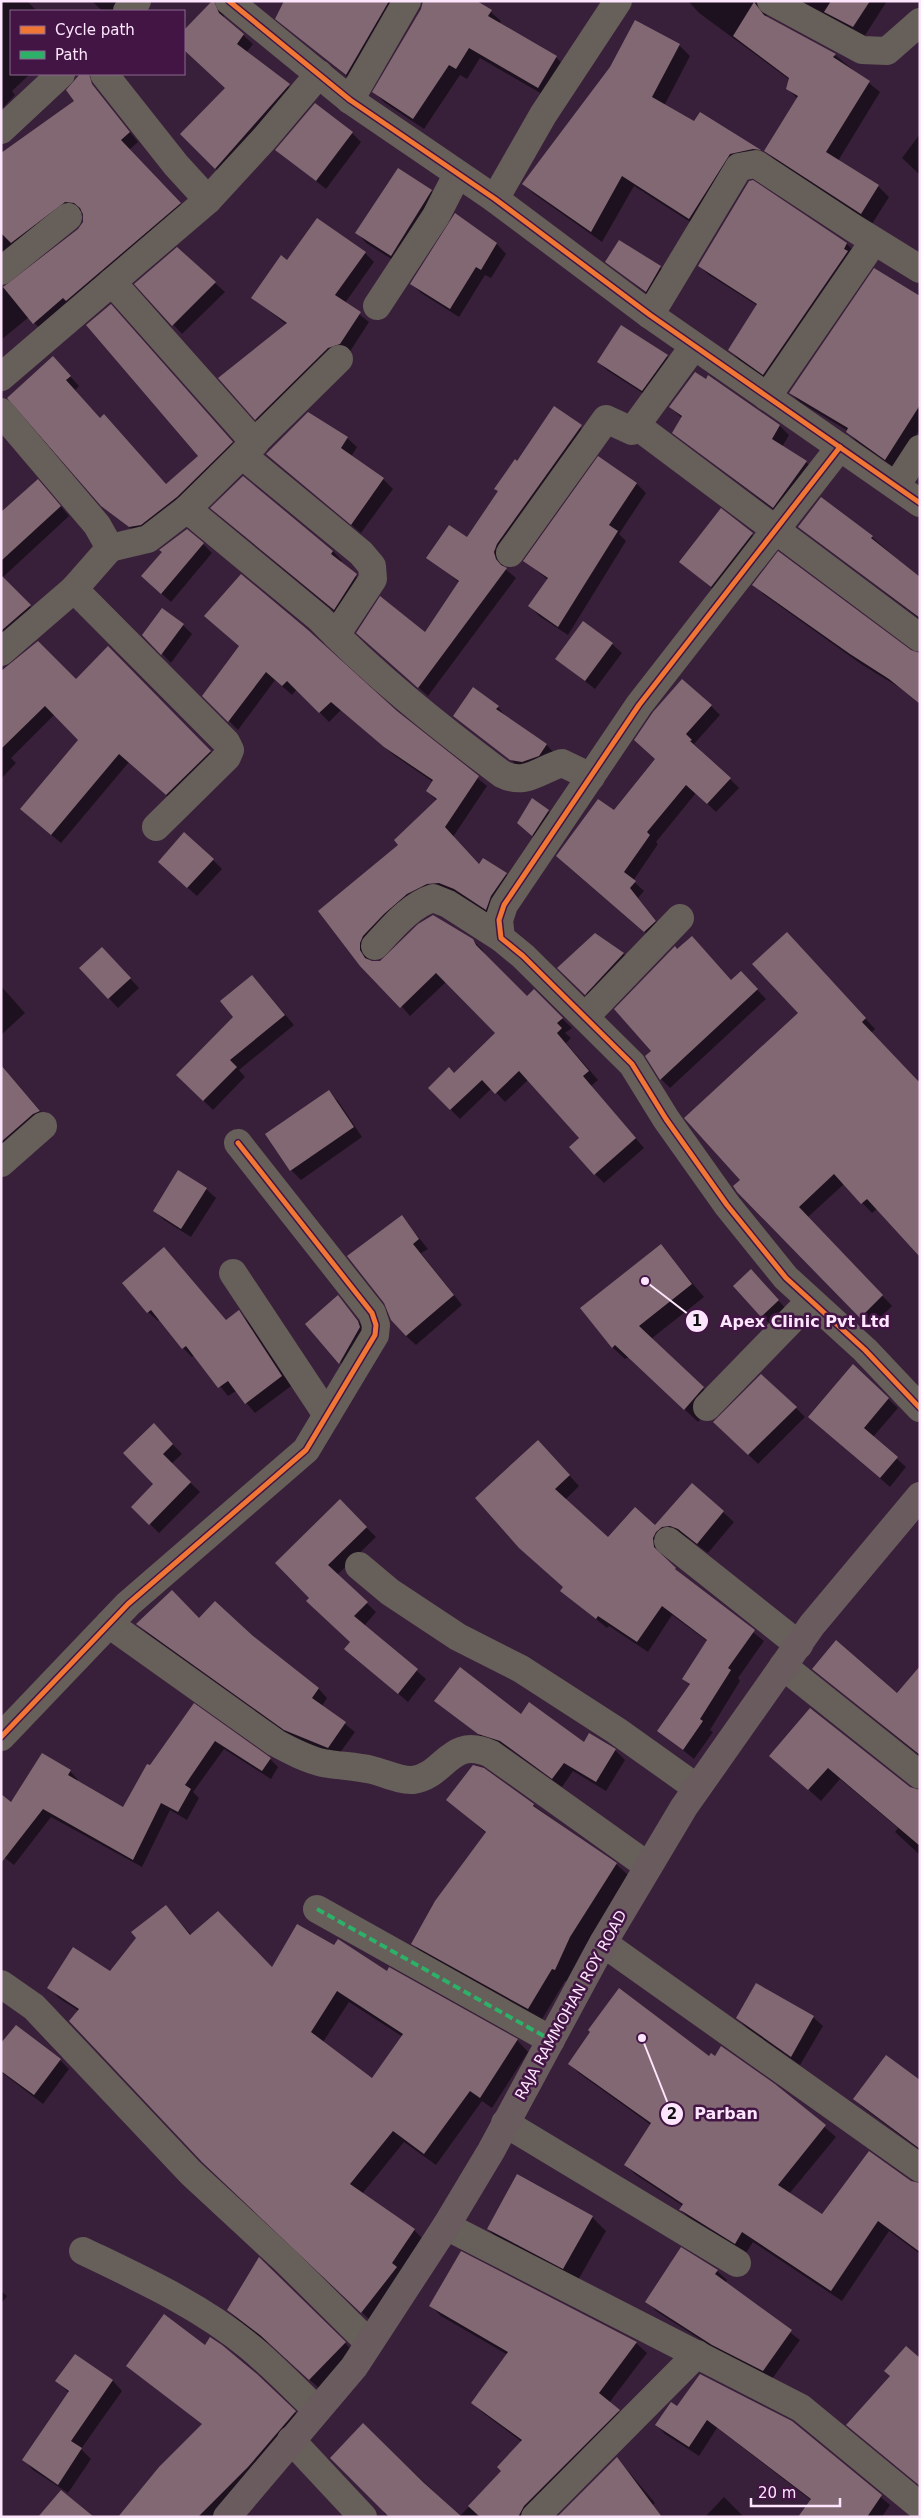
<svg xmlns="http://www.w3.org/2000/svg" width="921" height="2518" viewBox="0 0 921 2518" font-family="'DejaVu Sans',sans-serif">
	<style>
		.shadow { fill: #0007; fill-rule: evenodd }
		.building { fill: #826872; fill-rule: evenodd }
		.lines { fill: none; stroke-linecap: round; stroke-linejoin: round }
		.minor { stroke: #675f5a; stroke-width: 28 }
		.major { stroke: #6a5c5e; stroke-width: 28 }
		.quiet { stroke: #2db169; stroke-width: 4; stroke-dasharray: 8 4; stroke-linecap: butt }
		.cycleway-casing { stroke: #431545; stroke-width: 8 }
		.cycleway { stroke: #f07635; stroke-width: 5 }
		.labels { text-anchor: middle; dominant-baseline: central; stroke-width: 5; stroke-linejoin: round; paint-order: stroke }
		.street-label { font-size: 15px; fill: #fde6fd; stroke: #431545 }
		.leader { fill: none; stroke: #fde6fd; stroke-width: 2 }
		.callout-dot { fill: #fde6fd; stroke: #431545; stroke-width: 2 }
		.mark-label { font-size: 15px; text-anchor: middle; font-weight: bold; fill: #111 }
		.callout-label { font-size: 16px; text-anchor: middle; font-weight: bold; fill: #fde6fd; stroke: #431545; stroke-width: 5; stroke-linejoin: round; paint-order: stroke }
	</style>
	<rect width="100%" height="100%" fill="#39203a"/>
	<g class="shadow">
		<polygon points="1,1 27,1 37,11 11,11 11,74 30,74 12,91 15,95 1,110"/>
		<polygon points="92,1 122,1 112,11 102,11"/>
		<polygon points="213,1 223,10 224,18 253,44 246,53 298,94 225,178 181,134 226,88 184,49 184,32"/>
		<polygon points="286,1 406,1 357,85 277,18"/>
		<polygon points="424,1 478,1 501,21 499,24 556,57 566,68 549,98 480,58 467,79 460,75 424,129 385,103 374,92 422,9"/>
		<polygon points="770,1 766,12 767,18 835,55 880,92 838,161 878,186 889,197 872,224 776,161 766,151 798,99 787,88 790,80 699,13 689,2"/>
		<polygon points="797,1 887,1 864,37"/>
		<polygon points="679,45 690,56 664,106 694,123 700,113 760,151 769,160 765,159 701,229 634,186 602,242 534,194 523,184"/>
		<polygon points="89,80 138,142 129,150 189,213 43,332 29,317 1,340 1,288 11,285 79,230 84,223 83,211 76,210 1,270 1,161 75,101"/>
		<polygon points="352,133 361,142 326,189 277,150"/>
		<polygon points="920,134 920,175 902,158"/>
		<polygon points="431,191 440,200 401,265 366,243 357,233"/>
		<polygon points="471,227 497,244 506,254 491,278 485,275 459,317 421,293 412,284"/>
		<polygon points="619,241 660,267 670,277 655,300 607,262"/>
		<polygon points="847,244 856,253 773,383 739,360 730,350 758,306 709,275 699,266"/>
		<polygon points="177,249 225,292 182,334 136,284"/>
		<polygon points="365,253 374,262 345,303 369,322 349,353 265,428 256,419 287,325 253,298 288,261"/>
		<polygon points="920,306 920,429 895,468 856,441 848,431 800,402 791,393"/>
		<polygon points="120,315 241,452 140,536 102,505 9,398 62,367 79,386 75,390 100,419 167,485 199,456"/>
		<polygon points="621,327 667,356 677,365 652,399 608,371 598,362"/>
		<polygon points="709,376 780,426 789,435 782,447 806,462 815,471 782,516 674,433 682,418 670,407"/>
		<polygon points="554,408 591,436 503,562 504,568 516,578 428,696 367,642 425,634 460,583 428,558 467,539"/>
		<polygon points="347,438 357,447 351,457 383,479 393,489 361,533 267,454"/>
		<polygon points="599,458 637,484 646,493 619,534 626,541 568,635 539,616 530,606 548,580 525,561"/>
		<polygon points="47,490 69,516 2,578 39,616 1,648 1,514"/>
		<polygon points="821,499 872,537 920,579 920,619 799,527"/>
		<polygon points="721,510 762,543 721,596 681,562"/>
		<polygon points="221,517 333,551 342,561 340,563 366,585 343,619"/>
		<polygon points="203,544 212,553 171,602 142,576"/>
		<polygon points="754,585 920,655 920,704 900,688 861,664 763,594"/>
		<polygon points="183,625 192,634 171,663 144,635"/>
		<polygon points="612,644 622,653 595,689 557,659"/>
		<polygon points="240,647 396,712 487,786 453,837 479,865 506,874 515,883 495,918 464,898 449,892 368,953 369,961 381,962 472,940 482,949 485,956 527,998 534,991 572,1028 565,1033 571,1038 566,1043 598,1080 591,1086 644,1148 604,1183 595,1174 580,1139 528,1080 505,1102 492,1088 460,1119 429,1088 454,1075 497,1033 446,982 410,1016 319,911 400,845 437,801 427,791 433,782 395,756 341,710 329,722 297,689 292,695 275,680 238,730 204,696"/>
		<polygon points="108,648 220,761 176,804 129,762 61,843 31,818 80,740 55,714 11,758 16,763 1,779 1,668 76,681"/>
		<polygon points="711,706 720,715 694,744 739,788 716,812 696,793 656,842 658,844 633,881 644,891 638,898 664,931 654,940 566,865"/>
		<polygon points="498,707 506,717 546,744 555,754 525,771 454,716"/>
		<polygon points="533,800 553,815 537,839 524,827"/>
		<polygon points="213,860 222,869 197,896 169,871"/>
		<polygon points="595,935 624,954 633,964 595,1003 559,968"/>
		<polygon points="796,943 875,1029 871,1033 877,1209 872,1213 844,1184 808,1217 892,1306 871,1327 738,1191 799,1013"/>
		<polygon points="111,958 139,988 118,1008 80,968"/>
		<polygon points="732,981 750,982 766,999 670,1088 661,1079 647,1056"/>
		<polygon points="1,986 25,1013 1,1035"/>
		<polygon points="261,986 294,1025 239,1070 245,1077 213,1110 178,1075 235,1017"/>
		<polygon points="1,1065 48,1120 1,1159"/>
		<polygon points="328,1091 338,1101 362,1137 301,1180 291,1170 267,1134"/>
		<polygon points="206,1189 216,1198 191,1237 164,1220 154,1210"/>
		<polygon points="401,1216 428,1249 421,1253 462,1305 416,1345 406,1336"/>
		<polygon points="661,1246 704,1297 651,1339 716,1401 698,1422 629,1357 625,1359 612,1347"/>
		<polygon points="760,1280 787,1310 771,1325 762,1316"/>
		<polygon points="124,1283 226,1321 239,1312 248,1321 291,1386 255,1413 236,1391 228,1396 195,1355 192,1357 183,1348 160,1319 158,1321 148,1312"/>
		<polygon points="338,1297 367,1331 349,1372 306,1324"/>
		<polygon points="853,1366 898,1408 873,1437 906,1467 890,1487 810,1417"/>
		<polygon points="796,1408 805,1417 758,1464 715,1422"/>
		<polygon points="163,1434 182,1454 171,1464 200,1492 159,1533 133,1507 155,1484"/>
		<polygon points="548,1452 579,1486 565,1500 608,1539 655,1527 692,1484 734,1522 708,1553 689,1539 681,1535 662,1549 663,1558 685,1578 764,1641 738,1678 740,1681 710,1730 713,1732 694,1759 659,1731 691,1686 683,1679 707,1641 672,1615 648,1652 609,1626 607,1628 562,1591 565,1588"/>
		<polygon points="340,1501 376,1537 337,1575 376,1612 364,1626 426,1679 408,1702 346,1649 352,1642 317,1611"/>
		<polygon points="200,1619 252,1637 318,1688 327,1698 322,1706 355,1732 337,1757 295,1739 147,1633 138,1624"/>
		<polygon points="920,1668 920,1756 813,1669 897,1695"/>
		<polygon points="436,1700 521,1715 585,1743 590,1735 615,1750 625,1760 606,1791 573,1771 562,1787 511,1750 489,1743"/>
		<polygon points="194,1705 270,1759 278,1767 271,1779 224,1749 193,1792 199,1798 187,1820 170,1810 142,1867 51,1817 14,1865 1,1855 12,1804 70,1771 78,1780 77,1782 124,1809 150,1767"/>
		<polygon points="811,1709 910,1788 920,1791 920,1855 895,1832 898,1828 840,1779 821,1801 771,1756"/>
		<polygon points="448,1800 533,1805 616,1864 629,1876 583,1950 568,1982 565,1981 541,2021 425,1956 412,1943 487,1834"/>
		<path d="M 166,1906 L 192,1936 L 272,1969 L 334,1947 L 387,1973 L 390,1969 L 517,2040 L 528,2052 L 492,2108 L 482,2101 L 436,2165 L 404,2142 L 362,2194 L 414,2230 L 425,2241 L 373,2323 L 215,2173 L 79,2011 L 60,1999 L 49,1988 L 110,1972 ZM 349,2002 L 403,2037 L 372,2080 L 323,2042 Z"/>
		<polygon points="813,2017 823,2026 800,2065 747,2028 738,2018"/>
		<polygon points="1,2045 60,2060 69,2069 43,2104 1,2072"/>
		<polygon points="709,2058 775,2085 836,2137 789,2194 822,2216 911,2182 920,2184 920,2254 889,2231 842,2301 753,2242 746,2253 691,2220 681,2210 683,2206 636,2175 625,2165 651,2125 580,2074 569,2064"/>
		<polygon points="920,2081 920,2150 865,2109 854,2099"/>
		<polygon points="592,2217 606,2231 577,2282 502,2243 488,2229"/>
		<polygon points="681,2249 717,2271 727,2280 725,2283 800,2340 772,2379 723,2354 656,2311 647,2301"/>
		<polygon points="1,2291 7,2296 1,2304"/>
		<polygon points="431,2306 636,2343 647,2353 609,2403 629,2421 534,2517 388,2517 384,2513 363,2425 460,2516 503,2471 522,2442 483,2413 473,2403 508,2355 441,2316"/>
		<polygon points="228,2310 345,2343 358,2356 323,2392 275,2348 241,2323"/>
		<polygon points="206,2346 256,2375 305,2422 217,2517 119,2517 208,2427 128,2366"/>
		<polygon points="75,2355 113,2381 122,2391 81,2449 91,2459 68,2493 33,2470 24,2460 69,2393 57,2381"/>
		<polygon points="677,2407 792,2422 890,2505 882,2517 799,2517 812,2501 717,2428 699,2456 665,2434 656,2425"/>
		<polygon points="617,2458 655,2503 653,2505 662,2517 559,2517"/>
		<polygon points="724,2497 744,2517 705,2517"/>
	</g>
	<g class="building">
		<polygon points="212,1 214,1 219,13 244,34 237,44 290,84 215,169 180,134 225,88 184,50 184,30"/>
		<polygon points="284,1 389,1 346,75 275,19"/>
		<polygon points="423,1 477,1 492,10 488,16 557,56 538,88 469,48 456,69 449,65 413,119 372,92 421,9"/>
		<polygon points="831,1 870,1 853,27 824,12"/>
		<polygon points="754,2 764,15 836,54 833,57 870,81 826,152 879,185 861,214 764,151 798,96 786,89 789,78 733,36"/>
		<polygon points="635,20 680,44 652,97 694,121 700,112 761,150 753,149 730,154 689,219 622,176 591,232 522,184 610,67"/>
		<polygon points="80,74 89,74 92,84 130,132 121,140 181,203 66,301 63,298 33,324 3,287 78,229 83,222 83,214 80,208 74,203 65,202 11,243 1,233 1,153 74,101 66,90"/>
		<polygon points="315,103 353,132 316,181 275,150"/>
		<polygon points="398,168 432,190 391,256 355,233"/>
		<polygon points="753,180 847,243 844,249 848,251 763,375 728,350 757,304 698,266 749,181"/>
		<polygon points="455,213 497,243 481,270 476,267 450,309 410,284"/>
		<polygon points="317,218 366,252 335,295 361,312 340,344 328,348 255,420 218,378 287,323 251,298 281,255 287,260"/>
		<polygon points="619,240 661,266 646,292 605,262"/>
		<polygon points="177,247 216,282 172,326 134,284"/>
		<polygon points="874,268 920,296 920,405 885,460 846,432 848,428 789,393"/>
		<polygon points="111,304 233,442 177,497 141,525 129,527 101,506 7,398 53,356 71,376 66,380 100,418 104,414 166,484 198,456 86,325"/>
		<polygon points="621,325 668,355 642,391 597,362"/>
		<polygon points="695,372 706,379 708,375 780,425 772,439 807,461 773,508 672,433 682,416 669,407"/>
		<polygon points="554,406 582,425 497,544 494,552 496,559 501,565 507,568 418,688 356,633 380,596 425,632 459,581 426,558 449,525 467,537 498,491 494,489 515,459 517,461"/>
		<polygon points="308,412 348,437 341,448 384,478 351,525 266,454"/>
		<polygon points="598,456 637,483 609,525 618,531 558,627 528,606 548,578 523,561"/>
		<polygon points="243,476 333,551 331,554 357,574 334,610 210,508"/>
		<polygon points="38,479 61,506 1,561 1,512"/>
		<polygon points="821,497 873,536 871,538 920,577 920,618 798,527"/>
		<polygon points="721,508 753,533 711,587 679,562"/>
		<polygon points="187,529 204,543 161,594 141,576 162,552 159,550"/>
		<polygon points="778,551 911,650 920,653 920,704 889,679 850,654 752,585"/>
		<polygon points="241,574 308,630 397,711 479,776 445,827 479,864 483,858 507,873 491,896 486,910 454,889 439,883 427,884 407,894 384,914 363,936 360,943 360,950 365,958 372,961 380,961 418,924 433,915 473,939 476,945 527,996 534,989 563,1018 557,1023 562,1028 557,1033 589,1071 583,1076 636,1138 594,1175 569,1147 579,1138 519,1071 495,1094 482,1080 450,1110 428,1088 449,1067 454,1073 495,1033 436,973 400,1008 360,966 318,911 398,845 394,840 437,799 426,791 433,780 384,747 331,702 319,713 287,681 282,686 266,672 228,722 202,696 239,646 204,616"/>
		<polygon points="1,575 31,605 1,631"/>
		<polygon points="162,608 184,624 161,655 142,635"/>
		<polygon points="583,621 613,643 585,681 555,659"/>
		<polygon points="38,641 76,679 108,646 211,751 166,795 119,754 51,835 20,809 78,740 45,706 1,749 1,671"/>
		<polygon points="682,679 712,705 686,734 692,740 690,741 731,778 707,804 686,785 647,832 650,835 624,872 636,881 630,888 656,921 644,932 556,856 598,799 614,810 655,759 634,740 653,712"/>
		<polygon points="473,687 499,706 496,709 547,744 539,756 522,762 510,760 453,716"/>
		<polygon points="532,798 549,810 532,836 517,823"/>
		<polygon points="184,832 214,859 187,888 158,862"/>
		<polygon points="787,932 866,1018 862,1022 920,1083 920,1257 867,1199 861,1204 834,1174 799,1207 883,1295 860,1318 737,1192 733,1186 740,1180 684,1118 798,1013 752,964"/>
		<polygon points="595,933 624,953 585,995 557,968"/>
		<polygon points="692,936 731,980 741,971 758,989 660,1080 645,1056 651,1051 614,1009 675,946 677,949"/>
		<polygon points="102,947 131,978 108,999 79,968"/>
		<polygon points="252,975 285,1015 230,1060 237,1067 203,1101 176,1075 233,1017 220,1001"/>
		<polygon points="1,1065 40,1111 33,1114 1,1142"/>
		<polygon points="329,1090 354,1127 290,1171 265,1134"/>
		<polygon points="178,1170 207,1188 181,1229 153,1211"/>
		<polygon points="402,1215 419,1239 413,1244 454,1295 406,1336 391,1320 384,1303 347,1256"/>
		<polygon points="661,1244 692,1284 639,1326 704,1387 684,1410 615,1345 612,1348 580,1308"/>
		<polygon points="164,1247 226,1320 239,1310 282,1376 245,1404 228,1381 218,1388 186,1346 182,1349 151,1310 147,1313 122,1283"/>
		<polygon points="751,1269 779,1300 761,1317 733,1286"/>
		<polygon points="338,1295 358,1321 360,1327 339,1364 305,1324"/>
		<polygon points="853,1364 889,1398 864,1428 898,1457 880,1478 808,1417"/>
		<polygon points="761,1374 797,1407 748,1455 713,1422"/>
		<polygon points="154,1423 173,1444 163,1454 191,1482 149,1525 131,1507 153,1484 123,1453"/>
		<polygon points="538,1440 570,1475 555,1489 608,1537 635,1507 655,1525 692,1483 724,1511 697,1544 678,1529 670,1526 662,1527 656,1532 653,1538 654,1547 676,1568 675,1569 755,1630 728,1668 731,1670 700,1719 703,1721 683,1750 657,1731 690,1684 682,1679 707,1640 662,1606 637,1642 598,1616 596,1619 560,1591 563,1587 519,1548 475,1498"/>
		<polygon points="340,1499 367,1527 328,1565 368,1602 354,1616 418,1669 398,1694 344,1649 350,1642 306,1601 309,1598 275,1563"/>
		<polygon points="172,1590 199,1618 215,1601 253,1636 319,1688 312,1698 346,1722 328,1748 284,1730 136,1624"/>
		<polygon points="836,1640 897,1693 920,1666 920,1755 812,1669"/>
		<polygon points="460,1667 521,1714 529,1702 584,1742 589,1733 616,1749 596,1782 564,1763 552,1779 500,1741 478,1734 434,1701"/>
		<polygon points="194,1703 271,1758 262,1771 215,1741 185,1785 191,1789 178,1812 161,1803 133,1860 43,1809 1,1863 1,1794 11,1802 42,1753 71,1770 68,1775 123,1807 147,1764 150,1765"/>
		<polygon points="810,1708 910,1787 920,1790 920,1846 828,1768 808,1790 769,1756"/>
		<polygon points="473,1765 484,1768 534,1804 533,1806 617,1863 570,1937 555,1970 552,1969 528,2009 411,1944 435,1901 486,1832 446,1800"/>
		<path d="M 166,1905 L 190,1935 L 218,1911 L 272,1967 L 297,1924 L 334,1945 L 338,1939 L 387,1971 L 389,1967 L 518,2039 L 480,2098 L 470,2091 L 424,2154 L 393,2131 L 350,2184 L 415,2229 L 392,2263 L 397,2267 L 361,2313 L 202,2162 L 69,2021 L 79,2009 L 47,1988 L 73,1947 L 110,1971 L 136,1938 L 131,1932 ZM 337,1991 L 403,2034 L 372,2078 L 311,2032 Z"/>
		<polygon points="756,1983 814,2016 791,2057 736,2018"/>
		<polygon points="619,1988 709,2056 711,2053 715,2056 721,2046 775,2084 826,2125 778,2185 822,2214 869,2151 911,2181 920,2183 920,2252 878,2221 831,2291 742,2232 735,2244 682,2211 679,2210 683,2204 624,2165 651,2123 568,2064 590,2032 588,2030"/>
		<polygon points="16,2025 61,2059 34,2095 1,2071 1,2043"/>
		<polygon points="886,2055 920,2080 920,2149 853,2099"/>
		<polygon points="517,2174 593,2216 563,2269 487,2229"/>
		<polygon points="681,2247 718,2270 715,2274 792,2330 763,2371 712,2345 645,2302"/>
		<polygon points="461,2251 637,2342 599,2393 620,2410 524,2506 518,2517 480,2517 468,2506 501,2471 497,2467 522,2440 471,2403 508,2352 429,2306"/>
		<polygon points="259,2257 346,2342 309,2380 260,2335 227,2310"/>
		<polygon points="164,2314 205,2345 210,2337 222,2345 257,2374 296,2411 248,2467 198,2517 118,2517 159,2467 202,2424 126,2366"/>
		<polygon points="906,2346 920,2358 920,2486 846,2425 890,2376 884,2371"/>
		<polygon points="75,2354 113,2380 71,2441 82,2448 58,2485 22,2460 69,2391 55,2381"/>
		<polygon points="700,2374 792,2421 882,2495 867,2517 798,2517 811,2499 707,2420 689,2447 655,2425 671,2402 677,2406"/>
		<polygon points="363,2423 424,2483 462,2517 389,2517 330,2458"/>
		<polygon points="617,2457 662,2517 557,2517"/>
		<polygon points="61,2490 94,2517 38,2517"/>
	</g>
	<g class="lines">
		<g class="minor">
			<polyline points="229,1 350,100 495,199 650,315 920,503"/>
			<polyline points="771,1 862,50 887,51 920,22"/>
			<polyline points="127,11 137,1"/>
			<polyline points="350,100 407,1"/>
			<polyline points="1,130 61,74"/>
			<polyline points="495,199 543,115 618,1"/>
			<polyline points="208,200 265,138 319,74"/>
			<polyline points="1,271 68,217"/>
			<polyline points="112,282 255,443"/>
			<polyline points="377,306 436,216 457,175"/>
			<polyline points="650,315 739,167 756,164 855,229 920,269"/>
			<polyline points="1,377 208,200 176,165 104,74"/>
			<polyline points="767,397 874,241"/>
			<polyline points="1,412 97,525 110,548 74,589 1,652"/>
			<polyline points="637,426 920,638"/>
			<polyline points="840,447 639,705 504,905 499,920 501,938 523,956 632,1064 666,1119 727,1205 786,1278 865,1350 920,1408"/>
			<polyline points="242,455 361,553 372,566 373,579 336,635"/>
			<polyline points="896,486 920,449"/>
			<path d="M 187,509 L 319,618 C 374,675 438,726 502,774 C 525,786 539,770 562,763 L 591,777"/>
			<polyline points="110,548 148,539 187,509 339,359"/>
			<polyline points="510,553 606,419 632,431 694,346"/>
			<polyline points="74,589 226,742 230,750 227,757 156,827"/>
			<path d="M 375,946 C 392,928 409,906 433,898 L 448,904 L 501,938"/>
			<polyline points="585,1017 680,918"/>
			<polyline points="1,1163 43,1126"/>
			<polyline points="233,1273 327,1415"/>
			<polyline points="707,1407 809,1302"/>
			<polyline points="668,1541 799,1645"/>
			<polyline points="359,1566 390,1592 458,1637 521,1669 617,1731 697,1788"/>
			<path d="M 109,1624 L 276,1743 C 291,1751 306,1759 323,1763 C 339,1766 356,1766 372,1770 C 384,1773 401,1781 413,1780 C 445,1776 450,1735 491,1754 L 648,1866"/>
			<polyline points="783,1666 920,1775"/>
			<polyline points="1,1737 128,1604 306,1450 375,1335 376,1325 372,1313 238,1143"/>
			<polyline points="317,1909 551,2040"/>
			<polyline points="603,1943 920,2168"/>
			<polyline points="1,1984 34,2007 191,2173 285,2260 369,2343"/>
			<polyline points="505,2123 737,2263"/>
			<polyline points="446,2226 801,2408 920,2506"/>
			<path d="M 83,2251 C 141,2279 201,2306 250,2347 C 274,2367 295,2389 317,2410"/>
			<polyline points="291,2440 363,2517"/>
			<polyline points="535,2517 697,2354"/>
		</g>
		<polyline class="major" points="227,2517 354,2367 446,2226 491,2151 603,1943 684,1807 812,1625 920,1496"/>
		<polyline class="quiet" points="317,1909 551,2040"/>
		<defs>
			<g id="cycleway">
				<polyline points="229,1 350,100 495,199 650,315 920,503"/>
				<polyline points="840,447 639,705 504,905 499,920 501,938 523,956 632,1064 666,1119 727,1205 786,1278 865,1350 920,1408"/>
				<polyline points="1,1737 128,1604 306,1450 375,1335 376,1325 372,1313 238,1143"/>
			</g>
		</defs>
		<use href="#cycleway" class="cycleway-casing"/>
		<use href="#cycleway" class="cycleway"/>
	</g>
	<g class="labels">
		<g class="street-label">
			<text transform="translate(571 2005) rotate(-61)">RAJA RAMMOHAN ROY ROAD</text>
		</g>
	</g>
	<path class="leader" d="M645 1281L697 1321M642 2038L672 2114"/>
	<g class="callout-dot">
		<circle cx="645" cy="1281" r="5"/>
		<circle cx="642" cy="2038" r="5"/>
		<circle cx="697" cy="1321" r="12"/>
		<circle cx="672" cy="2114" r="12"/>
	</g>
	<g class="mark-label">
		<text x="697" y="1326">1</text>
		<text x="672" y="2119">2</text>
	</g>
	<g class="callout-label">
		<text x="805" y="1327">Apex Clinic Pvt Ltd</text>
		<text x="726" y="2119">Parban</text>
	</g>
	<rect width="921" height="2518" fill="none" stroke="#fde6fd" stroke-width="5"/>
	<rect x="10" y="10" width="175" height="65" fill="#431545" stroke="#8d698f"/>
	<rect x="20" y="26" width="25" height="8" fill="#f07635" stroke="#8d698f"/>
	<text x="55" y="35" font-size="15" fill="#fde6fd">Cycle path</text>
	<rect x="20" y="51" width="25" height="8" fill="#2db169" stroke="#8d698f"/>
	<text x="55" y="60" font-size="15" fill="#fde6fd">Path</text>
	<path d="M751 2498v8h89v-8" fill="none" stroke="#fde6fd" stroke-width="2.5"/>
	<text x="758" y="2498" font-size="15" fill="#fde6fd" stroke="#431545" stroke-width="4" paint-order="stroke">20 m</text>
</svg>
